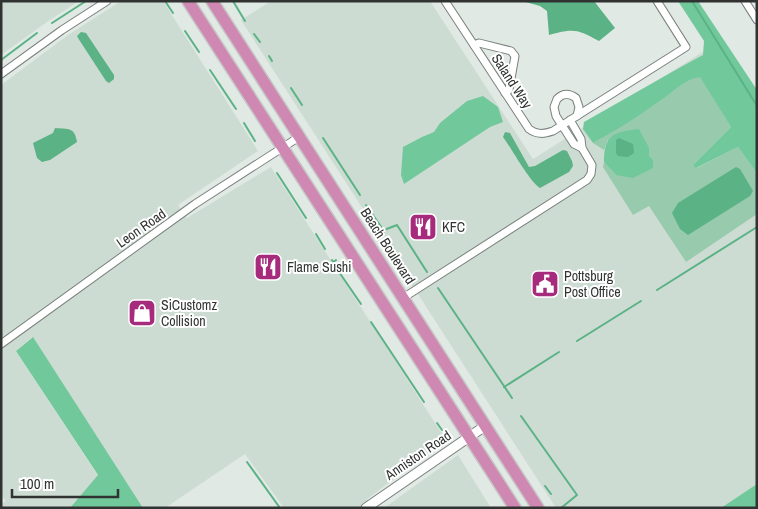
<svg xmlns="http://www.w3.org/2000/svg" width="758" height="509" viewBox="0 0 758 509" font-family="'Archivo Narrow',sans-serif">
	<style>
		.built { fill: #cddcd3 }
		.green { fill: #98caad }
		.forest { fill: #71c89b }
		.water { fill: #5bb285 }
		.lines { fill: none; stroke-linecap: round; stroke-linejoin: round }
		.stream { stroke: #5bb285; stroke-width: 2 }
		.minor-casing { stroke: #7a817d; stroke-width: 9 }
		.tertiary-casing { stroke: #7a817d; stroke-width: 11 }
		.trunk-casing { stroke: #c5c6c5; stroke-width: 14 }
		.minor { stroke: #fff; stroke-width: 7 }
		.tertiary { stroke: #fff; stroke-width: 9 }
		.trunk { stroke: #cf88b2; stroke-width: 11 }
		.labels { text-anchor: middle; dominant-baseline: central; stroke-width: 4; stroke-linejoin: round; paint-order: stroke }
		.street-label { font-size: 14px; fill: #303331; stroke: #fff }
		.poi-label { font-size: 14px; fill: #303331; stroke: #fff; text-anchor: start }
	</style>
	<rect width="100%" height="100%" fill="#e1e9e4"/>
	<g class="built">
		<polygon points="1,1 79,1 47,22 1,55"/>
		<polygon points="121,1 163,1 258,151 178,205 187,218 271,167 446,440 367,499 372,508 284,508 245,454 165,508 143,508 32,337 16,351 98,476 70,508 1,508 1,504 6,501 1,495 1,85 68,35"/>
		<polygon points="271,1 430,1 533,159 720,41 757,100 757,488 726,508 556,508 241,20"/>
		<polygon points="458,455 491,508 384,508"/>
	</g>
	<path class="green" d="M 700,76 L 731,127 L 693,165 L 697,168 L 738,147 L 757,173 L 757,214 L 686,262 L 649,206 L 633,215 L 603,167 L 604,162 L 616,175 L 608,139 L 604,150 L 593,143 C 616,131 639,116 660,101 C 674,92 684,79 700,76 Z"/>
	<g class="forest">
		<path d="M 678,1 L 698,1 L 757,90 L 757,173 L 738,147 L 696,168 L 693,165 L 731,127 L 700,77 C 684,79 674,92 660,101 C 639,116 616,131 593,143 L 583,129 L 584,122 L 679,68 L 703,55 L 704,41 Z"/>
		<polygon points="483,96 498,107 503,122 490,127 404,184 401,175 403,147 422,137 434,132 440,123 467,101"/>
		<path d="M 639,129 L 649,148 L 649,156 L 653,160 L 653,168 L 633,178 L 616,175 L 604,162 C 604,134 614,132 639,129 Z"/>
		<polygon points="33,337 143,508 70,508 98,475 16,351"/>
		<polygon points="757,484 757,508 721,508"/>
	</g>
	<g class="water">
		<path d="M 522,1 L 594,1 L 615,28 L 599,41 C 578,29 573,28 549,35 L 547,11 L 540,6 Z"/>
		<polygon points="81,32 86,33 114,75 114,79 109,83 106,81 78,38 77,36"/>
		<path d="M 55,128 C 68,129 75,127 77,142 L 50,160 L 42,162 L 37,158 L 33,143 L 53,133 Z"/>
		<path d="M 505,132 L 510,133 L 529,167 L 535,166 L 563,150 L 567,151 L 572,161 L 573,166 L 569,172 L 540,188 C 529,181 512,149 503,137 Z"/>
		<polygon points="619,138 633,144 634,153 628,157 618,156 616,153 616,140"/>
		<polygon points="736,167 740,169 753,191 750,196 688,235 680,229 672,213 678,203"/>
	</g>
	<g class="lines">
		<g class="stream">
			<polyline points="165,1 173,13"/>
			<polyline points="233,1 245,21"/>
			<polyline points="692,1 757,106"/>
			<polyline points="52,23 86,1"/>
			<polyline points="185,31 199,52"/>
			<polyline points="254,34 260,42"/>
			<polyline points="269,56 272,61"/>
			<polyline points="1,60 37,33"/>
			<polyline points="210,70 236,109"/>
			<polyline points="291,88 302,105"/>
			<polyline points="244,123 255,141"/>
			<polyline points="323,138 360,195"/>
			<polyline points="277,173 306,218"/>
			<polyline points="366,205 384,231 384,233"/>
			<polyline points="379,232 397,225 427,272"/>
			<polyline points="316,234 325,249"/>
			<polyline points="389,241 404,265"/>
			<polyline points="332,260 335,265"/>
			<polyline points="331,264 336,260"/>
			<polyline points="339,272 361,304"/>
			<polyline points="438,288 512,398"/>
			<polyline points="657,290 757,227"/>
			<polyline points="371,322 424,402"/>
			<polyline points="577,341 641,301"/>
			<polyline points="504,387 559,352"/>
			<polyline points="521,416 577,495 561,508"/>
			<polyline points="437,423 442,430"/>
			<polyline points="247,462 280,508"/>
			<polyline points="545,486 551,494"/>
		</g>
		<defs>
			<g id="minor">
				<path d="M 445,1 L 529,129 C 537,135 544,134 553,131 L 686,47 L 657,1"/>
				<polyline points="745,1 757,20"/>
				<polyline points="474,45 479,43 511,51 515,56 509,90 505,93"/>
				<polyline points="1,74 62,30 107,1"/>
				<path d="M 577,116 L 579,107 L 576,98 C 569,93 563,93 557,99 L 554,107 L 556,116 L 574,144 L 582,148"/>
				<polyline points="403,298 587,180 591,174 592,165 582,148 581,139 570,120"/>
				<polyline points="1,344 195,204 299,137"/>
			</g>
			<polyline id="tertiary" points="366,508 485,426"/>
			<g id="trunk">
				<polyline points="188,1 515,508"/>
				<polyline points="212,1 538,508"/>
			</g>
		</defs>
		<use href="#minor" class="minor-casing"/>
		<use href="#tertiary" class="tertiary-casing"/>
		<use href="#trunk" class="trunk-casing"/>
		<use href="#minor" class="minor"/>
		<use href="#tertiary" class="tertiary"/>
		<use href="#trunk" class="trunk"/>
	</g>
	<defs>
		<symbol id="restaurant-square" viewBox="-11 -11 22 22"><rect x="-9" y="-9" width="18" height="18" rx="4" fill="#a72b7d" stroke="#fff"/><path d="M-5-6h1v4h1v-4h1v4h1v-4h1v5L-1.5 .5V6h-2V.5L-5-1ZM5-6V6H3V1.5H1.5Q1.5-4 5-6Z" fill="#fff"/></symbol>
		<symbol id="civic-square" viewBox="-11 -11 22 22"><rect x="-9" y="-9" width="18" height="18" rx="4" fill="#a72b7d" stroke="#fff"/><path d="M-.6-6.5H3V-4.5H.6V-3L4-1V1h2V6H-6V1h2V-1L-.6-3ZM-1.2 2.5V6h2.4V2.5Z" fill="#fff"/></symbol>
		<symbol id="shop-square" viewBox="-11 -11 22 22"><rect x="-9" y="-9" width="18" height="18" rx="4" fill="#a72b7d" stroke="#fff"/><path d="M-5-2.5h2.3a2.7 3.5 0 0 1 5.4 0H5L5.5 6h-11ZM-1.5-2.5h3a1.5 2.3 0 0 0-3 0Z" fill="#fff"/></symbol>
	</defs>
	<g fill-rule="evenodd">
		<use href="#restaurant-square" x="407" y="211" width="32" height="32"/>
		<use href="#restaurant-square" x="252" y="251" width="32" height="32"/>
		<use href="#civic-square" x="529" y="268" width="32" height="32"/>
		<use href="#shop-square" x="126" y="297" width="32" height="32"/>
	</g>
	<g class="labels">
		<g class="street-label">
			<text transform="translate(512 81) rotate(57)">Saland Way</text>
			<text transform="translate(141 228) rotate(-35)">Leon Road</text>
			<text transform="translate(388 246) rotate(57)">Beach Boulevard</text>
			<text transform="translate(418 455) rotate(-34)">Anniston Road</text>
		</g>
		<g class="poi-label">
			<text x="442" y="227">KFC</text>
			<text x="287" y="267">Flame Sushi</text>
			<text x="564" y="276">Pottsburg<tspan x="564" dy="16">Post Office</tspan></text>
			<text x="161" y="305">SiCustomz<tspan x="161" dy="16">Collision</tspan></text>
		</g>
	</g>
	<rect width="758" height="509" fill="none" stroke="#303331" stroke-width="5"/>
	<path d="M12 489v8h106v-8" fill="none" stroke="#303331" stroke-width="2.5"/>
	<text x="20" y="489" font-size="15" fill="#303331" stroke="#ffffff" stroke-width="4" paint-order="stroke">100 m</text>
</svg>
